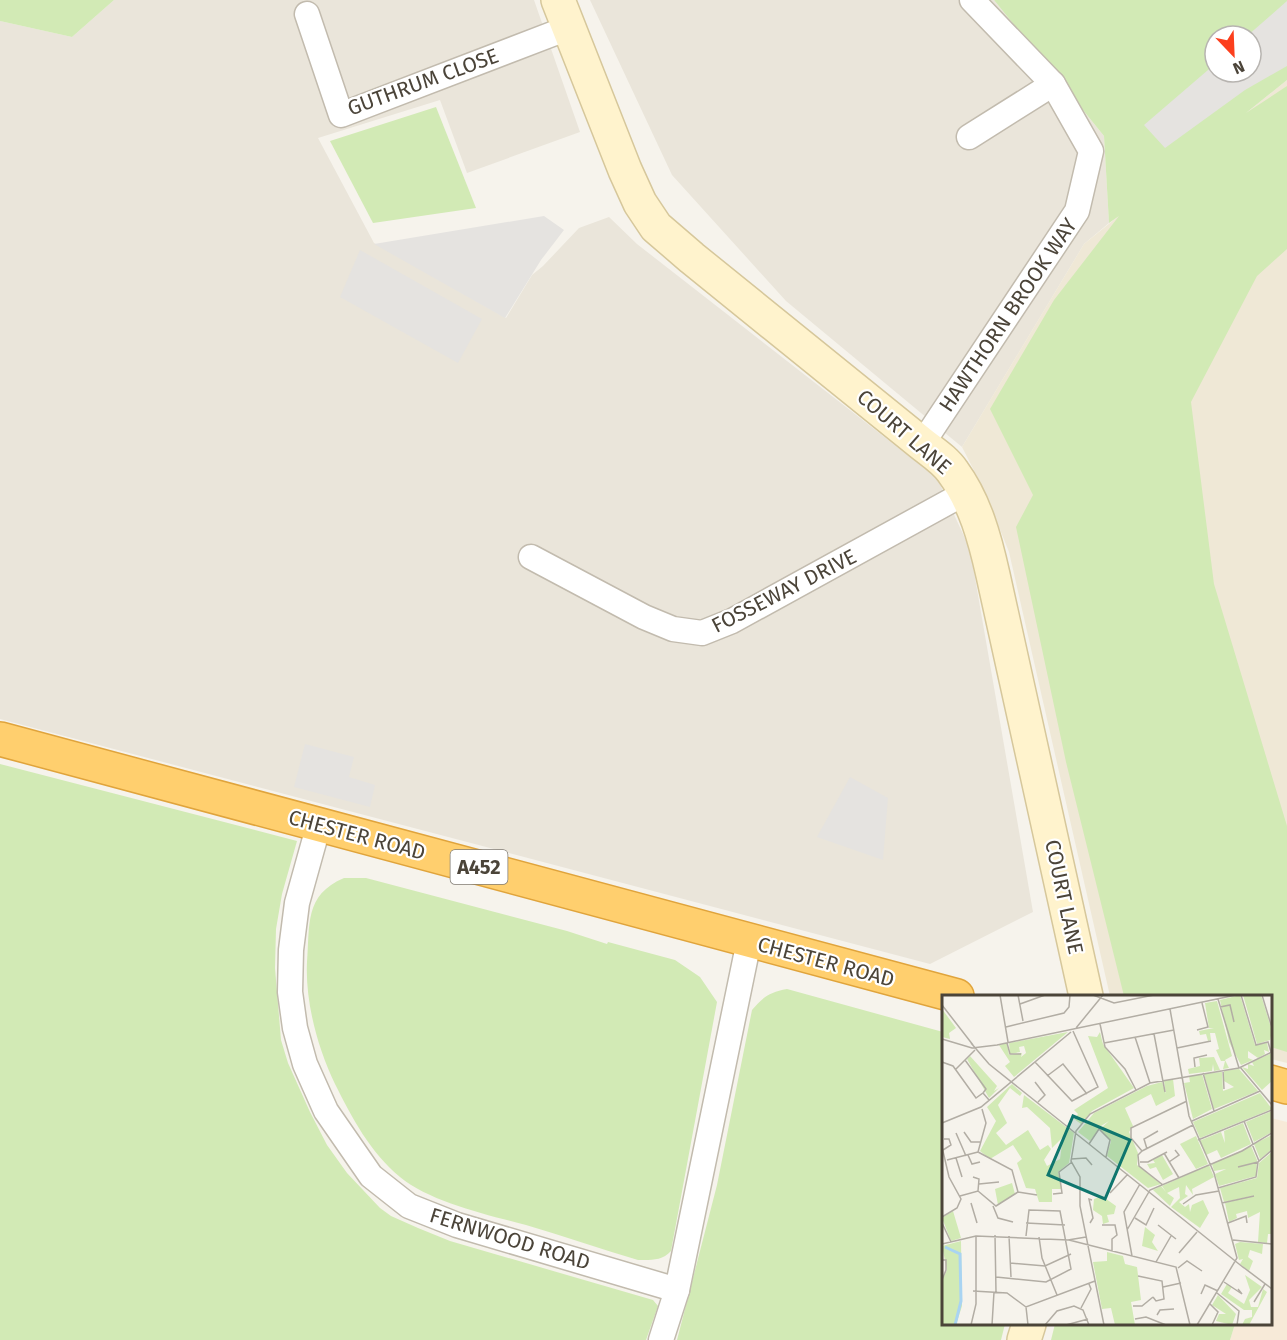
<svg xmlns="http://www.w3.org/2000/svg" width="1287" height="1340" viewBox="0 0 1287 1340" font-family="'Fira Sans',sans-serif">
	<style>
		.residential { fill: #eae5da }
		.commercial { fill: #f7ead8 }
		.education { fill: #efe8d6 }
		.green { fill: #d2eab5; fill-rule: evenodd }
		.parking { fill: #e5e3e0 }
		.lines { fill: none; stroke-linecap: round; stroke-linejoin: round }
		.street-casing { stroke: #c2bbae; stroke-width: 27 }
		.secondary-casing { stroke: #d6c79b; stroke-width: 36 }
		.highway-casing { stroke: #e0a43c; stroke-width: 36 }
		.street { stroke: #fff; stroke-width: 24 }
		.secondary { stroke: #fff3cd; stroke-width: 33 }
		.highway { stroke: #ffcf6e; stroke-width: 33 }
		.labels { text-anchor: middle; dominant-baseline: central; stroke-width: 4.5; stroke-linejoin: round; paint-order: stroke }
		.shield { fill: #fff; stroke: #817c74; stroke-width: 1.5 }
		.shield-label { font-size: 20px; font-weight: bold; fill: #4b4439 }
		.street-label { font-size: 21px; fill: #4b4439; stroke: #fff }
		.inset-river { fill: none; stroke: #a9d4f2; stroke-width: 3 }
		.inset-road { fill: none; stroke: #b2ada4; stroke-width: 1.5 }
		.view { fill: #0f766e; fill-opacity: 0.15; stroke: #0f766e; stroke-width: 3 }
		.inset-edge { fill: none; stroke: #4b4439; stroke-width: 3 }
	</style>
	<rect width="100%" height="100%" fill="#f6f3ec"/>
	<g class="residential">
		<polygon points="114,0 534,0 580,132 467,173 440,100 318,138 374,243 506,318 532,275 543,266 579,228 609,217 637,244 937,478 970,549 1033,912 930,964 0,719 0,21 72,37"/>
		<polygon points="590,0 994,0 1104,136 1109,223 1084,244 962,447 786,301 672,175"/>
	</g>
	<polygon class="commercial" points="1271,1118 1287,1122 1287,1340 1230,1340 1235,1324 1270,1324"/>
	<polygon class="education" points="1287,80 1287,1063 1271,1059 1270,996 1110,996 1009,552 985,492 962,447 1084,244"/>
	<g class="green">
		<polygon points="0,0 114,0 72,37 0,21"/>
		<path d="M 994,0 L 1287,0 L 1287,80 L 1246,113 L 1287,86 L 1287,249 L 1257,276 L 1191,402 L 1214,584 L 1287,826 L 1287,1052 L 1271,1047 L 1270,996 L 1124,996 L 1066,762 L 1016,527 L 1033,495 L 990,409 L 1054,300 L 1119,216 L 1109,223 L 1104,136 ZM 1215,36 L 1251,36 L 1251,72 L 1215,72 Z"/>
		<polygon points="436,107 476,208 373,223 330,141"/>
		<polygon points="0,764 297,841 282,894 276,929 275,968 281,1040 288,1063 310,1112 327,1145 347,1173 380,1208 391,1216 418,1228 450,1241 653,1300 658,1306 646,1340 0,1340"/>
		<path d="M 344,878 L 366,878 L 567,931 L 607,944 L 608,942 L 675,960 L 700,977 L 717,1002 L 671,1251 C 662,1261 651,1260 638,1260 C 601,1249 563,1236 526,1225 C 488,1215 430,1202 400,1177 C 370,1152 352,1118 335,1084 C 318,1049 305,1002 307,962 C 310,925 304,895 344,878 Z"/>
		<path d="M 787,989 L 943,1032 L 944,1324 L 1005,1324 L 1001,1340 L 677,1340 L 717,1185 L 752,1010 C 763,997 770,992 787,989 Z"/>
		<polygon points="1055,1324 1235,1324 1230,1340 1051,1340"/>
	</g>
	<g class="parking">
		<polygon points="1287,1 1287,66 1245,90 1165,148 1144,125 1215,64 1215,72 1251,72 1251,36 1247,36"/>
		<polygon points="544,216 564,230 541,260 505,318 374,244"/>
		<polygon points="360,250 482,319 458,363 340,297"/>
		<polygon points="305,744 354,757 349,777 375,785 370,807 294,787"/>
		<polygon points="850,777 888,798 883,860 817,837"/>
	</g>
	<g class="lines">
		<defs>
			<g id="street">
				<polyline points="307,14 341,115 568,28"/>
				<polyline points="969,137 1053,84"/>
				<polyline points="922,444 1077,211 1091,151 1053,84 972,0"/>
				<polyline points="531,557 644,617 673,629 702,633 732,621 954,499 969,500"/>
				<polyline points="319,824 297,903 291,950 290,992 295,1028 305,1064 326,1111 371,1176 409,1206 457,1225 677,1290 749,941"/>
				<polyline points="661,1340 677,1290"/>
			</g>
			<g id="secondary">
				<path d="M 558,0 L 625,170 L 640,203 L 656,227 L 692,258 L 922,444 C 932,452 946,461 953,472 C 975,502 985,539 993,575 L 1086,996"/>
				<polyline points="1024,1340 1029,1324"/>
			</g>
			<g id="highway">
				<polyline points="0,739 957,996"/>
				<polyline points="1270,1082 1287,1087"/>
			</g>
		</defs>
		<use href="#street" class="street-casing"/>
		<use href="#secondary" class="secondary-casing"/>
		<use href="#highway" class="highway-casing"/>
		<use href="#street" class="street"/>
		<use href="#secondary" class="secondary"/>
		<use href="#highway" class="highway"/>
	</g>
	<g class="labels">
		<rect class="shield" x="450.5" y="850" width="57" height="34" rx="4.5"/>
		<g class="shield-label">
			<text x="479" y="867">A452</text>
		</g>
		<g class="street-label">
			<text transform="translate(423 82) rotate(-20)">GUTHRUM CLOSE</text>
			<text transform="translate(1008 315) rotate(-56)">HAWTHORN BROOK WAY</text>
			<text transform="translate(904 432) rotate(41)">COURT LANE</text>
			<text transform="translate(784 591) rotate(-27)">FOSSEWAY DRIVE</text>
			<text transform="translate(357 835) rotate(15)">CHESTER ROAD</text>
			<text transform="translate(1064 897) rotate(78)">COURT LANE</text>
			<text transform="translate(826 962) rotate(15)">CHESTER ROAD</text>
			<text transform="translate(510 1239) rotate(17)">FERNWOOD ROAD</text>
		</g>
	</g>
	<g transform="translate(942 995)">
		<rect width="330" height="330" fill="#f6f3ec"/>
		<path d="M 298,0 L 313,50 L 325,48 L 327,57 L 322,55 L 323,59 L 316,63 L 306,56 L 306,63 L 311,65 L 299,70 L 287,47 L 278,5 ZM 301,0 L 319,0 L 330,36 L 328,45 L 315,49 ZM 275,6 L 290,61 L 283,65 L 287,73 L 281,74 L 283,66 L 279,66 L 274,55 L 277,54 L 273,38 L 268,38 L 269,45 L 266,46 L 264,39 L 258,40 L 257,36 L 272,33 L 267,33 L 263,8 ZM 0,14 L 14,33 L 7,38 L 8,44 L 0,42 ZM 126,37 L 72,82 L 63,71 L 68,67 L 57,50 L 65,48 L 67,60 L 80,58 L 79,62 L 84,58 L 82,51 L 77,52 L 78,57 L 68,59 L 67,48 ZM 158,37 L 161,49 L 192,93 L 150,116 L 139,129 L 132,124 L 136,119 L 132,115 L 166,93 L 146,41 L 155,42 ZM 330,58 L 330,86 L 320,95 L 300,72 L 306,74 L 306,69 L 312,71 L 310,67 ZM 28,61 L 55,91 L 52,96 L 57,93 L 47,103 L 25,64 ZM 272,62 L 278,75 L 272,76 L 271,69 L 270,76 L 247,79 L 246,74 L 258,71 L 257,63 ZM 297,74 L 316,96 L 272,114 L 262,79 L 280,77 L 281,96 L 292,92 L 282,86 L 282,76 ZM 260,79 L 270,114 L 251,124 L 242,88 L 248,87 L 247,81 ZM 231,84 L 233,101 L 214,111 L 209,99 L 183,113 L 191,131 L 187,137 L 196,158 L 195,170 L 219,189 L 206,193 L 165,161 L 169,146 L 158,134 L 167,126 L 159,131 L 148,146 L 136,137 L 152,118 L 205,91 L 220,87 L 224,99 L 222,86 ZM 70,89 L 80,98 L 78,101 L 68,93 L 56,110 L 65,128 L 54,138 L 64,150 L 86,135 L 98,155 L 106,150 L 109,154 L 102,165 L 105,171 L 118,164 L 121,142 L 110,153 L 108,133 L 85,112 L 80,113 L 82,100 L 132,138 L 127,168 L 116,177 L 120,194 L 110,194 L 110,207 L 97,207 L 93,194 L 84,193 L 75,168 L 80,164 L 71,150 L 48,164 L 38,156 L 54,126 L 45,112 ZM 318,98 L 330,114 L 258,143 L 251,127 ZM 330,116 L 330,137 L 312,147 L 304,127 ZM 301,128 L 309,149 L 279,163 L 275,155 L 264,160 L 257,146 L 279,137 L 283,148 L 282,136 ZM 330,140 L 329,155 L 318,164 L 312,149 ZM 254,141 L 266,169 L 254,174 L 238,149 ZM 309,151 L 315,165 L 314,181 L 277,191 L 273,179 L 284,174 L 272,176 L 270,169 ZM 330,157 L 330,239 L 326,239 L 325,248 L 316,247 L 318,217 L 306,223 L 305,216 L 294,219 L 295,223 L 287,227 L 283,208 L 314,200 L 282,207 L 278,193 L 315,183 L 317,168 ZM 220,160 L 231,179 L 221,185 L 214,172 L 208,174 L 205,169 L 213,168 L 211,165 ZM 267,170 L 272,182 L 250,194 L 251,200 L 244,190 L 243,199 L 246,201 L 237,207 L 243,212 L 247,209 L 248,217 L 250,210 L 261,205 L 267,218 L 258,233 L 229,212 L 238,203 L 237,192 L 225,198 L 232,203 L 228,211 L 211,195 L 219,191 L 224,197 L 220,191 ZM 70,188 L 73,199 L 56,210 L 53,194 ZM 160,201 L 174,211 L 172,219 L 165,220 L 167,227 L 161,229 L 160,221 L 151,215 L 152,204 ZM 11,216 L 19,243 L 9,246 L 0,223 ZM 203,232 L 213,240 L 210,247 L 216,256 L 200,251 ZM 19,246 L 20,311 L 14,330 L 0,330 L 0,286 L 5,275 L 0,251 ZM 298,247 L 321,249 L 320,259 L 308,255 L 306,262 L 311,266 L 307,276 L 298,269 L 301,264 L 297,265 L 293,249 ZM 165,257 L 181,261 L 183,269 L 195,272 L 199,305 L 189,307 L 193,330 L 173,330 L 169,313 L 160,314 L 151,267 L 165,266 ZM 303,280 L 320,292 L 307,305 L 309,312 L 316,312 L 321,294 L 325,297 L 307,330 L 300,330 L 303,324 L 310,322 L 310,315 L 302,315 L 279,299 L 285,289 L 290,292 L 286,298 L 302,309 L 308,295 ZM 276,300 L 294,319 L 290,330 L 274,326 L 277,319 L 284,319 L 270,310 Z" fill="#d2eab5"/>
		<path class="inset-river" d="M 3,252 L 18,259 L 19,306 L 13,330"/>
		<path class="inset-road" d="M 58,0 L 66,47M 76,0 L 81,26M 151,0 L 172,8 L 212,0M 299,0 L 314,50 L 326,47 L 329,57M 320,0 L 330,33M 276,4 L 297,73M 78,9 L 103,0M 0,10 L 31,50M 278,12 L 288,10 L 292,27M 228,14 L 247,121 L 272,178 L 295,263 L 255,330M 158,29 L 163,52 L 183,74 L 194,95M 64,32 L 122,18 L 127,12 L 128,0M 134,33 L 161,0M 255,35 L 266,32 L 260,8M 212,39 L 223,97M 193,42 L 208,88M 0,44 L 30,53 L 55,50 L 294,0M 29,48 L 47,69 L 302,273M 65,48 L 68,59 L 79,59M 162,48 L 232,35M 235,53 L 269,46M 23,65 L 44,94 L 41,98M 0,67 L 11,71 L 34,103 L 41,98 L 47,105M 93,67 L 130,106 L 156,92 L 131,36M 253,72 L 252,63 L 265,60M 298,72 L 330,110M 14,74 L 33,55M 281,75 L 282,94M 261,78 L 272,116M 105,81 L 121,69 L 145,99M 93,87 L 103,100 L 96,107M 250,126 L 318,96M 302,126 L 311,149M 0,128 L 39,112 L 129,37M 22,137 L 29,147 L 38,147M 14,138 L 24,161M 256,145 L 330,115M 147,149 L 157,134 L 168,145 L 164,162M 310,149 L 317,166M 0,152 L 7,182 L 19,204 L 15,213 L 0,222M 205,154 L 202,144 L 216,136M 1,155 L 9,150 L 7,144 L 2,144M 200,156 L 189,143 L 189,133 L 245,106M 200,156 L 251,130M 200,156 L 196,160 L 197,171 L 221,190M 36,157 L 44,128 L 40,114M 222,158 L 237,183M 26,160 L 30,169 L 38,167M 14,163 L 20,182M 129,164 L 144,163 L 150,170M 5,165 L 36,157M 198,167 L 206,167 L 225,157M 227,167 L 237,160 L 233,155M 296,172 L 316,167M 31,182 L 37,184 L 36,196M 37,189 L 57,187M 276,193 L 314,182 L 316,167 L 330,155M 76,197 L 95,200M 168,198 L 186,179M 111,199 L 120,198 L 117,177 L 130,167M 18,201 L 36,196 L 54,211 L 76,197 L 70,175 L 36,157M 29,208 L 35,228M 280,208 L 312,201M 241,209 L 254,200 L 277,196M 51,211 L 56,223 L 71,227M 193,223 L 204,230 L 212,213M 0,228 L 9,247M 84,228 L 123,230M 148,228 L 151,223 L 147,204 L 150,205M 286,228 L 304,221 L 305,228M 160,230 L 173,230 L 175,240 L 170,244 L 170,257M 216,230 L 234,244M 185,235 L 208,195 L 300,156 L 330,138M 53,240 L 54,297M 67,241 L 69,282M 97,242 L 100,263 L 115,300M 127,245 L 234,272 L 248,330M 291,245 L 330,249M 0,249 L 34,241 L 126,245 L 144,242M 237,258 L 255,237M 190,261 L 182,217 L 198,189M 0,265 L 4,265 L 4,275 L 0,285M 214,267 L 229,241M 68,268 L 103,271 L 129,259M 301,272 L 330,294M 236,273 L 245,266 L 260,276M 196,281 L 220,286 L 222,304 L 214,306 L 211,302M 54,282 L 104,287 L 129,274 L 118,216 L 87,215 L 84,241M 282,287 L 300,299 L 296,294M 221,292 L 239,288M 31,296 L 65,298 L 84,312 L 153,286M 275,298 L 297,316 L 295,330M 259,299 L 263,290 L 276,296M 312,307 L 323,289M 268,309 L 276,317 L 270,330M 191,311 L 200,311 L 211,302M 84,312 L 86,330M 139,313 L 149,294 L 147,289M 215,320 L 218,315 L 232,314M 193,324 L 204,322 L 224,330M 29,330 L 34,309 L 34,241M 50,330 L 52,297M 103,330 L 115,316 L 132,311 L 141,315 L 147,330M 124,330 L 146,324M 162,330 L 138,211 L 138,182 L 129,166 L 134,136 L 148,119 L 208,88 L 297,73 L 330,57"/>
		<path class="view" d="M 131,121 L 188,145 L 163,204 L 106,180 Z"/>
		<rect width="330" height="330" class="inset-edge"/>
	</g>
	<g transform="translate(1233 54) rotate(157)"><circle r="28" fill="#ffffff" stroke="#b7b4b0" stroke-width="1.5"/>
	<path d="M0-4.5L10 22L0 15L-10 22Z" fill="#fc3f1d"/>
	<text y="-9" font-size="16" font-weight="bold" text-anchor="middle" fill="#4b4439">N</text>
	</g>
</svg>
